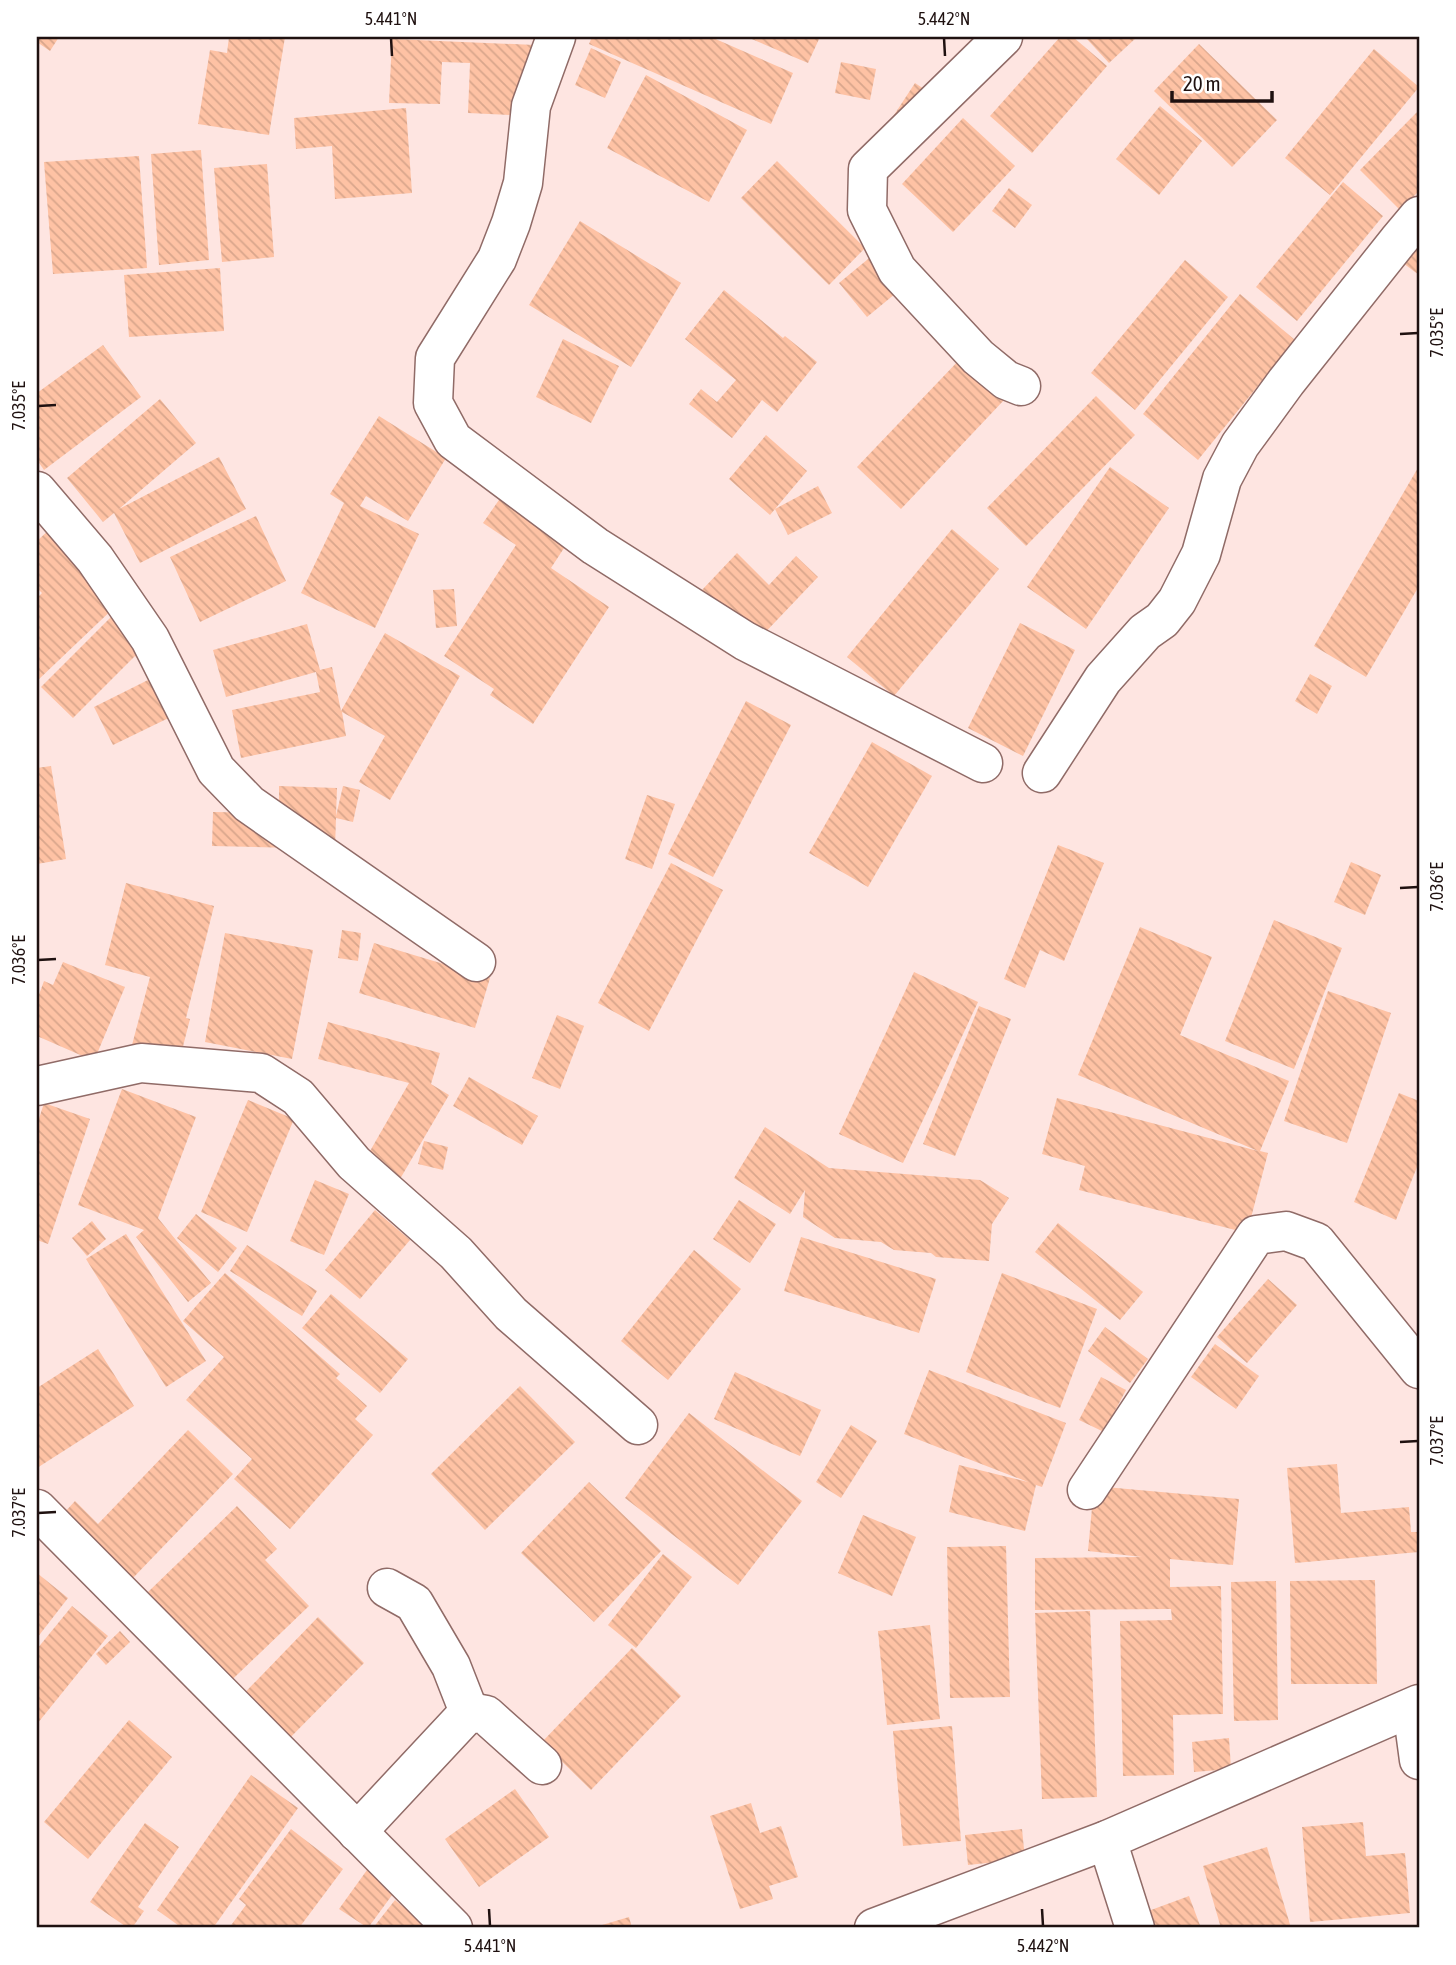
<svg xmlns="http://www.w3.org/2000/svg" width="1456" height="1965" viewBox="0 0 1456 1965" font-family="'Asap Condensed',sans-serif">
	<style>
		.building { fill: url(#building-back-hatch) }
		.lines { fill: none; stroke-linecap: round; stroke-linejoin: round }
		.minor-casing { stroke: #906b67; stroke-width: 41 }
		.minor { stroke: #fff; stroke-width: 38 }
		.ticks { fill: none; stroke: #1f1110; stroke-width: 2.5 }
		.neatline { fill: none; stroke: #1f1110; stroke-width: 2.5 }
		.ticks-label { font-size: 18px; text-anchor: middle; fill: #1f1110 }
	</style>
	<defs>
		<pattern id="building-back-hatch" width="6" height="6" patternUnits="userSpaceOnUse" patternTransform="scale(1.75)"><rect width="6" height="6" fill="#fec2a4"/><path d="M-1 5l2 2M0 0l6 6M5-1l2 2" fill="none" stroke="#d9a68c"/></pattern>
	</defs>
	<rect width="100%" height="100%" fill="#fee5e1"/>
	<g class="building">
		<polygon points="37,37 59,37 50,51 37,42"/>
		<polygon points="229,37 285,37 269,135 198,124 210,50 227,53"/>
		<polygon points="592,37 711,37 793,73 771,124 589,44"/>
		<polygon points="747,37 820,37 808,63"/>
		<polygon points="1060,37 1073,37 1107,66 1032,153 990,116"/>
		<polygon points="1085,37 1137,37 1109,63"/>
		<polygon points="392,39 535,45 533,116 468,113 470,63 442,62 440,104 389,103"/>
		<polygon points="1199,44 1277,120 1232,167 1154,91"/>
		<polygon points="591,48 621,62 605,98 575,85"/>
		<polygon points="1374,49 1419,87 1330,195 1285,158"/>
		<polygon points="841,62 876,69 870,100 835,93"/>
		<polygon points="646,75 747,130 709,202 607,148"/>
		<polygon points="915,83 936,97 914,130 894,115"/>
		<polygon points="1160,106 1202,141 1159,195 1116,159"/>
		<polygon points="406,108 412,193 335,199 332,146 296,149 294,118"/>
		<polygon points="1419,110 1419,191 1400,210 1360,170"/>
		<polygon points="963,118 1015,166 953,232 902,184"/>
		<polygon points="201,150 209,260 159,265 151,154"/>
		<polygon points="139,156 147,268 53,274 44,162"/>
		<polygon points="777,161 865,248 829,285 741,198"/>
		<polygon points="267,164 274,257 222,262 214,168"/>
		<polygon points="1343,182 1383,216 1297,321 1256,287"/>
		<polygon points="1009,188 1032,205 1015,228 992,211"/>
		<polygon points="580,221 681,283 631,367 529,305"/>
		<polygon points="1419,231 1419,275 1399,260"/>
		<polygon points="879,250 907,284 867,317 839,283"/>
		<polygon points="1185,260 1228,297 1135,410 1091,373"/>
		<polygon points="220,268 224,331 129,337 124,275"/>
		<polygon points="724,290 783,338 785,336 817,362 777,412 762,400 732,438 689,404 701,389 717,402 736,380 685,339"/>
		<polygon points="1240,294 1295,340 1198,460 1143,414"/>
		<polygon points="563,339 619,366 591,423 536,397"/>
		<polygon points="103,345 141,397 44,470 37,460 37,393"/>
		<polygon points="961,358 1005,399 901,509 857,467"/>
		<polygon points="1096,396 1135,435 1026,546 987,508"/>
		<polygon points="160,399 196,443 119,509 219,457 246,509 140,563 114,513 103,522 67,478"/>
		<polygon points="379,416 446,458 408,521 366,496 360,506 419,534 375,628 301,593 344,503 330,494"/>
		<polygon points="766,435 807,471 775,509 818,486 832,513 788,535 775,509 770,515 729,479"/>
		<polygon points="1419,466 1419,586 1366,677 1314,646"/>
		<polygon points="1110,467 1169,508 1086,629 1027,587"/>
		<polygon points="501,497 568,542 551,568 609,607 533,724 490,695 494,689 444,656 516,545 483,523"/>
		<polygon points="256,516 286,581 200,622 170,557"/>
		<polygon points="51,528 120,602 37,681 37,598 42,593 37,588 37,541"/>
		<polygon points="952,529 999,569 894,696 847,657"/>
		<polygon points="737,553 769,585 796,556 818,577 756,642 702,590"/>
		<polygon points="454,589 457,626 436,628 433,590"/>
		<polygon points="122,606 151,672 135,656 73,718 41,687"/>
		<polygon points="1020,623 1075,650 1023,756 968,728"/>
		<polygon points="307,624 320,670 332,667 341,711 385,633 460,676 390,800 359,782 385,736 342,712 346,736 241,758 232,710 320,692 316,672 226,697 213,650"/>
		<polygon points="162,673 181,712 113,745 94,707"/>
		<polygon points="1310,674 1332,686 1317,714 1295,701"/>
		<polygon points="746,701 791,725 713,877 668,854"/>
		<polygon points="872,742 932,776 868,887 809,853"/>
		<polygon points="51,766 66,859 37,864 37,768"/>
		<polygon points="279,786 337,788 336,816 343,786 360,790 353,822 336,818 335,849 212,846 213,812 279,813"/>
		<polygon points="647,795 675,804 652,869 625,859"/>
		<polygon points="1058,845 1104,863 1064,961 1040,950 1025,988 1004,979"/>
		<polygon points="1351,862 1381,875 1365,915 1334,902"/>
		<polygon points="671,863 723,890 649,1031 598,1003"/>
		<polygon points="126,883 214,906 186,1018 190,1019 180,1058 132,1045 150,977 105,965"/>
		<polygon points="1274,920 1342,948 1294,1069 1225,1041"/>
		<polygon points="1140,927 1212,957 1180,1035 1289,1081 1260,1151 1268,1153 1247,1233 1079,1190 1085,1166 1042,1154 1057,1098 1258,1151 1078,1075"/>
		<polygon points="342,930 361,933 358,961 338,958"/>
		<polygon points="225,933 313,950 292,1059 205,1042"/>
		<polygon points="374,943 490,978 475,1028 359,993"/>
		<polygon points="63,962 125,987 94,1061 37,1036 37,1000 44,981 53,985"/>
		<polygon points="914,972 978,1002 903,1163 839,1134"/>
		<polygon points="1328,991 1391,1013 1347,1143 1284,1121"/>
		<polygon points="979,1006 1011,1019 955,1156 923,1144"/>
		<polygon points="557,1015 584,1026 560,1089 532,1078"/>
		<polygon points="328,1022 440,1053 431,1084 449,1095 400,1179 366,1158 409,1083 318,1059"/>
		<polygon points="469,1077 538,1116 522,1145 453,1106"/>
		<polygon points="122,1089 196,1117 158,1218 211,1283 188,1302 136,1237 144,1230 78,1205"/>
		<polygon points="1399,1093 1419,1101 1419,1162 1396,1220 1354,1202"/>
		<polygon points="248,1100 294,1119 247,1232 201,1212"/>
		<polygon points="44,1103 90,1119 48,1244 37,1240 37,1125"/>
		<polygon points="765,1127 829,1168 980,1180 1009,1198 992,1224 989,1261 936,1257 931,1253 894,1250 881,1242 835,1238 803,1217 805,1190 790,1214 734,1178"/>
		<polygon points="424,1141 448,1147 443,1170 418,1164"/>
		<polygon points="315,1180 349,1194 324,1255 290,1241"/>
		<polygon points="739,1200 776,1224 750,1263 713,1239"/>
		<polygon points="375,1210 410,1240 360,1299 325,1270"/>
		<polygon points="196,1214 237,1248 218,1272 177,1238"/>
		<polygon points="92,1221 106,1239 87,1256 72,1238"/>
		<polygon points="1058,1223 1143,1292 1120,1320 1035,1252"/>
		<polygon points="126,1234 206,1361 166,1387 86,1259"/>
		<polygon points="801,1237 936,1279 919,1333 784,1291"/>
		<polygon points="247,1245 317,1291 302,1316 230,1271"/>
		<polygon points="694,1250 741,1289 668,1380 621,1341"/>
		<polygon points="225,1273 340,1374 336,1378 367,1406 355,1419 373,1435 290,1529 234,1479 252,1459 186,1400 224,1357 183,1321"/>
		<polygon points="1002,1273 1097,1309 1060,1408 966,1372"/>
		<polygon points="1268,1279 1297,1305 1247,1363 1217,1337"/>
		<polygon points="331,1294 408,1359 380,1393 302,1328"/>
		<polygon points="1105,1327 1148,1359 1130,1383 1088,1351"/>
		<polygon points="1215,1344 1259,1376 1236,1409 1191,1377"/>
		<polygon points="98,1349 134,1406 37,1468 37,1388"/>
		<polygon points="929,1370 1066,1423 1042,1487 1036,1485 1025,1531 949,1512 959,1465 1028,1482 904,1434"/>
		<polygon points="735,1372 821,1410 800,1456 714,1419"/>
		<polygon points="1101,1377 1126,1390 1104,1432 1079,1420"/>
		<polygon points="520,1386 575,1442 485,1530 431,1474"/>
		<polygon points="689,1413 802,1501 738,1585 625,1498"/>
		<polygon points="851,1425 877,1441 841,1498 816,1482"/>
		<polygon points="188,1430 233,1474 132,1579 64,1513 75,1501 98,1524"/>
		<polygon points="1337,1464 1341,1513 1409,1507 1411,1532 1419,1532 1419,1552 1295,1563 1287,1468"/>
		<polygon points="589,1482 661,1551 594,1622 521,1553"/>
		<polygon points="1094,1486 1239,1499 1233,1565 1170,1559 1170,1587 1221,1586 1223,1714 1173,1715 1174,1775 1123,1776 1120,1621 1172,1620 1171,1609 1035,1610 1035,1558 1142,1557 1088,1551"/>
		<polygon points="237,1506 277,1549 265,1560 309,1606 216,1695 155,1630 170,1616 148,1592"/>
		<polygon points="863,1515 916,1537 892,1596 838,1573"/>
		<polygon points="1006,1546 1010,1697 950,1698 947,1547"/>
		<polygon points="663,1554 692,1577 636,1648 608,1625"/>
		<polygon points="37,1573 68,1598 37,1638"/>
		<polygon points="1375,1580 1377,1684 1291,1684 1290,1581"/>
		<polygon points="1276,1581 1278,1720 1234,1721 1231,1582"/>
		<polygon points="72,1606 108,1636 37,1724 37,1649"/>
		<polygon points="1090,1611 1097,1797 1042,1799 1035,1613"/>
		<polygon points="318,1617 364,1663 273,1755 228,1710"/>
		<polygon points="930,1625 940,1719 887,1725 878,1631"/>
		<polygon points="120,1631 130,1642 106,1665 96,1654"/>
		<polygon points="632,1648 681,1696 591,1790 542,1742"/>
		<polygon points="129,1720 172,1757 88,1859 44,1822"/>
		<polygon points="952,1726 961,1841 903,1846 893,1731"/>
		<polygon points="1229,1738 1231,1769 1194,1772 1192,1742"/>
		<polygon points="251,1775 298,1808 213,1928 182,1928 157,1910"/>
		<polygon points="515,1789 549,1837 479,1887 445,1839"/>
		<polygon points="751,1803 760,1833 781,1826 798,1877 769,1886 773,1899 740,1909 710,1816"/>
		<polygon points="1363,1822 1366,1856 1405,1853 1410,1913 1310,1922 1302,1827"/>
		<polygon points="145,1823 179,1847 138,1907 144,1911 132,1928 128,1928 90,1902"/>
		<polygon points="291,1829 343,1869 299,1928 229,1928 246,1905 239,1899"/>
		<polygon points="1022,1829 1025,1859 968,1865 965,1835"/>
		<polygon points="1267,1847 1291,1928 1221,1928 1203,1866"/>
		<polygon points="367,1870 395,1891 368,1928 339,1909"/>
		<polygon points="1189,1896 1201,1928 1127,1928 1124,1920"/>
		<polygon points="395,1900 429,1928 373,1928"/>
		<polygon points="629,1917 632,1928 592,1928"/>
	</g>
	<g class="lines">
		<defs>
			<g id="minor">
				<polyline points="556,37 531,106 523,183 511,223 497,259 435,358 433,403 453,440 595,546 745,641 983,763"/>
				<polyline points="1003,37 868,169 867,210 897,270 978,357 1006,380 1021,386"/>
				<polyline points="37,491 95,559 150,639 216,770 249,804 476,962"/>
				<polyline points="1042,773 1103,679 1145,632 1162,620 1177,601 1201,554 1222,479 1240,445 1286,382 1398,241 1419,216"/>
				<polyline points="37,1086 141,1063 261,1073 298,1097 354,1163 456,1253 511,1314 638,1425"/>
				<polyline points="1087,1490 1256,1235 1286,1231 1316,1242 1419,1369"/>
				<polyline points="37,1509 453,1928"/>
				<polyline points="387,1588 414,1603 451,1666 469,1712"/>
				<polyline points="1412,1708 1419,1760"/>
				<polyline points="357,1832 469,1712 486,1715 542,1765"/>
				<polyline points="1107,1840 1135,1928"/>
				<polyline points="874,1928 1107,1840 1419,1704"/>
			</g>
		</defs>
		<use href="#minor" class="minor-casing"/>
		<use href="#minor" class="minor"/>
	</g>
	<path class="ticks" d="M 391,38 L 392,56M 944,38 L 945,56M 1400,334 L 1418,333M 38,406 L 56,405M 1400,888 L 1418,887M 38,960 L 56,959M 1400,1442 L 1418,1441M 38,1513 L 56,1512M 489,1909 L 490,1926M 1042,1909 L 1043,1926"/>
	<rect width="1456" height="1965" fill="none" stroke="#ffffff" stroke-width="77"/>
	<path d="M1172 91v10h100v-10" fill="none" stroke="#1f1110" stroke-width="3.5"/>
	<text x="1183" y="91" font-size="21" fill="#1f1110" stroke="#ffffff" stroke-width="5" paint-order="stroke">20 m</text>
	<rect x="38" y="38" width="1380" height="1888" class="neatline"/>
	<g class="ticks-label">
		<text x="391" y="25">5.441°N</text>
		<text x="944" y="25">5.442°N</text>
		<text transform="translate(1437 333) rotate(-90)" y="6">7.035°E</text>
		<text transform="translate(19 406) rotate(-90)" y="6">7.035°E</text>
		<text transform="translate(1437 887) rotate(-90)" y="6">7.036°E</text>
		<text transform="translate(19 960) rotate(-90)" y="6">7.036°E</text>
		<text transform="translate(1437 1441) rotate(-90)" y="6">7.037°E</text>
		<text transform="translate(19 1513) rotate(-90)" y="6">7.037°E</text>
		<text x="490" y="1952">5.441°N</text>
		<text x="1043" y="1952">5.442°N</text>
	</g>
</svg>
